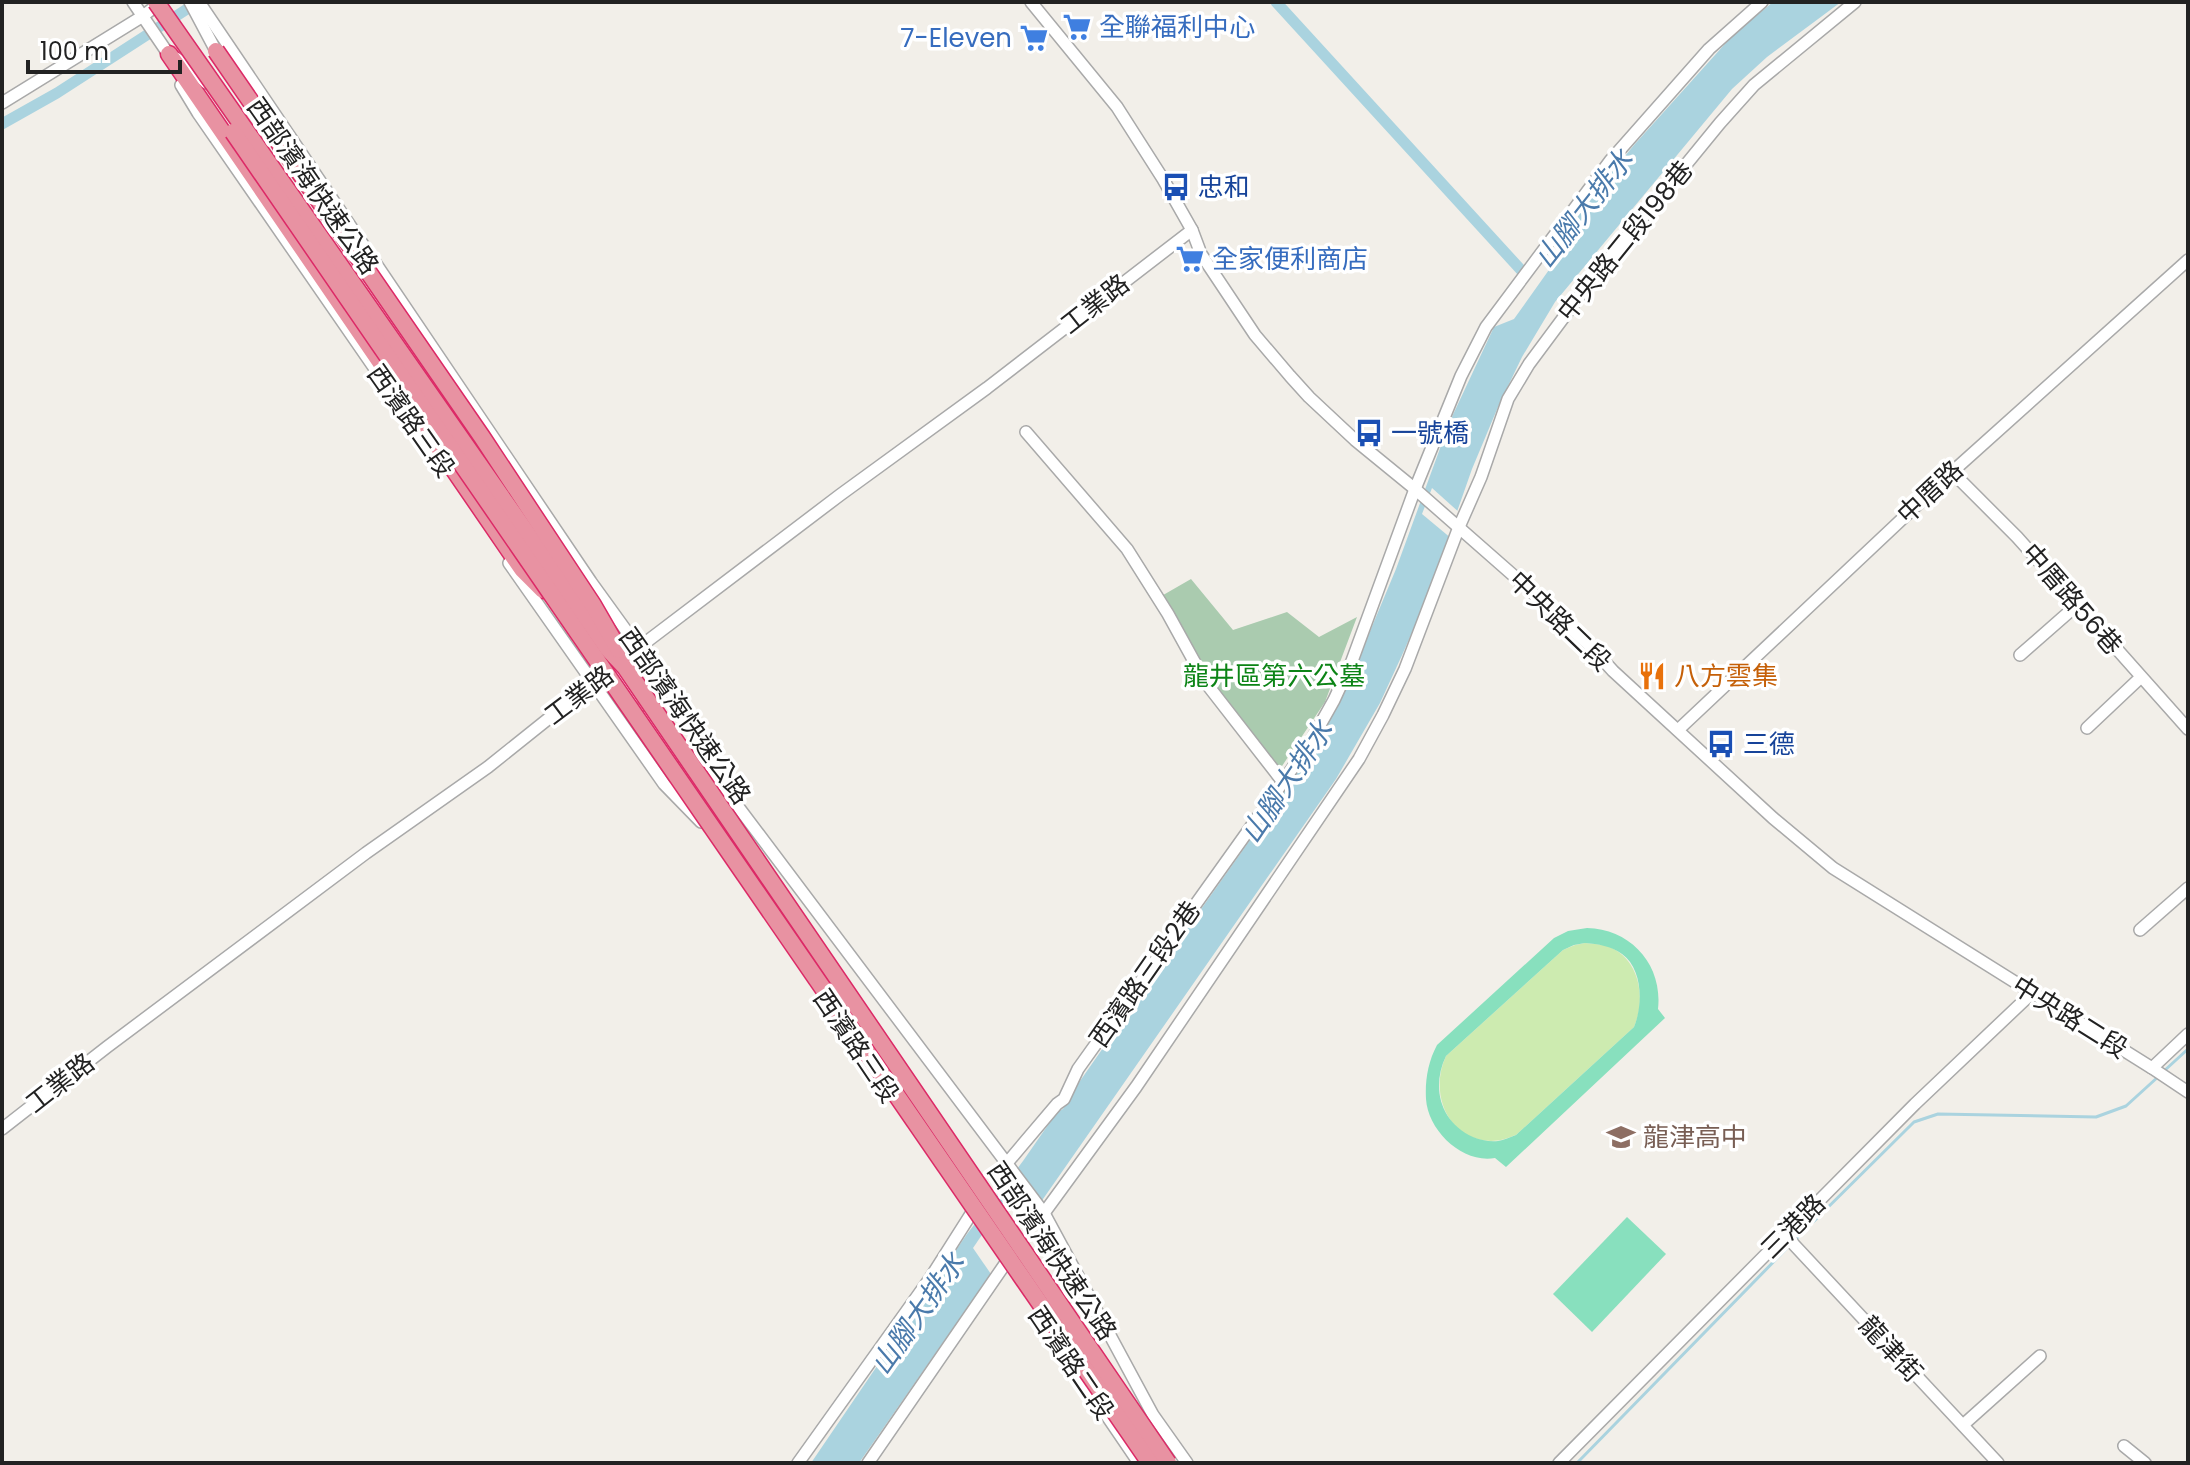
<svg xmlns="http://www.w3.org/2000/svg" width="2190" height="1465" viewBox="0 0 2190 1465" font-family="Poppins,'Noto Sans TC',sans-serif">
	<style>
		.grass { fill: #cdebb0 }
		.cemetery { fill: #aacbaf }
		.pitch { fill: #88e0be; fill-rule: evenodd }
		.water { fill: #aad3df }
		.pier { fill: #f2efe9 }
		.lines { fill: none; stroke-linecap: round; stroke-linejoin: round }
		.stream { stroke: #aad3df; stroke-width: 3 }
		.canal { stroke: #aad3df; stroke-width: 11 }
		.minor-casing { stroke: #a9a9a9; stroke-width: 14 }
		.highway-casing { stroke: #dc2a67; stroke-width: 19 }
		.minor { stroke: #fff; stroke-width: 11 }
		.highway { stroke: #e892a2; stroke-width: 16 }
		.highway-bridge-casing { stroke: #dc2a67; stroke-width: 19; stroke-linecap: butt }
		.highway-bridge { stroke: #e892a2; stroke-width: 16 }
		.labels { text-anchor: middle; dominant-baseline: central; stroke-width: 7; stroke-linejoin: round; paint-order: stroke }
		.shop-label { font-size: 26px; fill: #366cbe; stroke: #fff; text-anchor: start }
		.street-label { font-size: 26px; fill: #222; stroke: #fff }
		.transit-label { font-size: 26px; fill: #164399; stroke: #fff; text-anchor: start }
		.park-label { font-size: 26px; fill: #0c8416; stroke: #fff }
		.food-label { font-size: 26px; fill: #c56008; stroke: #fff; text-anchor: start }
		.education-label { font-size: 26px; fill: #785e54; stroke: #fff; text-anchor: start }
		.water-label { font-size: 28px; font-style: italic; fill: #4a7aab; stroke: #fff }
	</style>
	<rect width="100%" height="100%" fill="#f2efe9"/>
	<path class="grass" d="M 1585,943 C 1591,944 1599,944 1604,945 C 1639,955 1647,997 1634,1027 L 1516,1135 C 1508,1138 1500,1141 1491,1141 C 1447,1140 1429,1092 1446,1056 L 1563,950 L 1575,945 Z"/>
	<polygon class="cemetery" points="1191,579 1233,630 1287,612 1319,637 1357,617 1325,702 1280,769 1258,748 1190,661 1158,598"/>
	<g class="pitch">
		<path d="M 1587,928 C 1631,929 1663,965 1658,1009 L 1665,1018 L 1506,1167 L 1495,1158 C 1463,1164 1428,1131 1426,1099 C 1425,1080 1428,1062 1437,1045 L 1554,938 L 1568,931 ZM 1585,943 C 1598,944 1611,946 1622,954 C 1643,969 1643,1005 1634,1027 L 1516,1135 C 1510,1137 1504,1140 1498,1141 C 1490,1142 1480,1140 1473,1137 C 1440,1122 1431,1087 1446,1056 L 1563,950 L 1574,945 Z"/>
		<polygon points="1627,1217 1666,1254 1592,1332 1553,1294"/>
	</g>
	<polygon class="water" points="1773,2 1841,2 1767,57 1732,89 1555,302 1522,357 1498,407 1472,469 1426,600 1403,653 1380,703 1336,779 859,1463 811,1463 967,1234 1023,1161 1057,1112 1063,1109 1080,1081 1126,1015 1301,768 1348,684 1396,569 1450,421 1494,327 1514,319 1556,260 1560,236 1634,145 1733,35"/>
	<g class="pier">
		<polygon points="1432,488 1461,514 1452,539 1422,514"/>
		<polygon points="1020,1179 1040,1209 993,1277 973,1248"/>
	</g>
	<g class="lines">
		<g class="stream">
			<polyline points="2164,1071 2188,1049"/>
			<polyline points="1794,1241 1914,1122 1938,1114 2096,1117 2126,1106 2159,1076"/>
			<polyline points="1577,1463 1789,1246"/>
		</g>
		<g class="canal">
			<polyline points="1276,2 1521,270"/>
			<polyline points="2,124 57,93 198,2"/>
		</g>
		<defs>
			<g id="minor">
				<polyline points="133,2 171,58"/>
				<polyline points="190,2 216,51"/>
				<polyline points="199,2 591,582 706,741 730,796"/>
				<polyline points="1031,2 1117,107 1163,179 1192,230 1201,254 1255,335 1290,376 1309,397 1355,440 1415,489 1522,583 1594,650 1613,671 1773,818 1833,868 2152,1068 2188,1092"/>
				<polyline points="176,58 190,68 206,83"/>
				<polyline points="181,85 198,113 436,457"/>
				<polyline points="2,103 143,16 161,2"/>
				<polyline points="1026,432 1127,549 1168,614 1206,683 1283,782"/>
				<polyline points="1952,472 2017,537 2188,729"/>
				<polyline points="509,563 664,784 701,822"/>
				<polyline points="2020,655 2077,605"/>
				<polyline points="611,663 637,697"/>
				<polyline points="616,667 637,649 840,495 987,388 1192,230"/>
				<polyline points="649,714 673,759"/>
				<polyline points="2087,728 2140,678"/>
				<polyline points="1678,730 1952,472 2188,260"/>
				<polyline points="698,764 730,796 1044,1213 1153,1415 1187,1463"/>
				<polyline points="2140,930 2188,888"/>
				<polyline points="2152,1068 2188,1034"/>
				<polyline points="2,1129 107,1047 366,853 488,767 598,679"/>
				<polyline points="1007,1163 1057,1104 1064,1099 1078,1069 1283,782 1311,741 1334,700 1352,661 1415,489 1461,376 1486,327 1610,161 1709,49 1762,2"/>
				<polyline points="1044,1213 1136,1087 1359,759 1383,715 1405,669 1459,527 1481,477 1508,399 1529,364 1590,282 1720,123 1754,85 1855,2"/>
				<polyline points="1784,1234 1998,1463"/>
				<polyline points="1045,1325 1139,1463"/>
				<polyline points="1963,1425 2040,1356"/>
				<polyline points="2124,1446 2145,1463"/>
				<polyline points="798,1463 931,1277 971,1214"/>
				<polyline points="868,1463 1005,1264"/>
				<polyline points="1559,1463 1915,1104 2032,993"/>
			</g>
			<polyline id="highway" points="169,54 522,569 543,590"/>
		</defs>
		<use href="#minor" class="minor-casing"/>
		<use href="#highway" class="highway-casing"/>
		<use href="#minor" class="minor"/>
		<use href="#highway" class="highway"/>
		<defs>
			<g id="highway-bridge">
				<polyline points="156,2 608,649 625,667 1168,1463"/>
				<polyline points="216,51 482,437 593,605 619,650"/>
				<polyline points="233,132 1150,1463"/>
			</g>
		</defs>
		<use href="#highway-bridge" class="highway-bridge-casing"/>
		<use href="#highway-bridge" class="highway-bridge"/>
	</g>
	<defs>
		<symbol id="supermarket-bare" viewBox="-9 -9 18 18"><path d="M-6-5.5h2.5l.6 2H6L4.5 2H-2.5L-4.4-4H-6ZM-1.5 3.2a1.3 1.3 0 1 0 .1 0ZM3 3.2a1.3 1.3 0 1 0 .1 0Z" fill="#3f7fe0" stroke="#fff" stroke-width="2.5" paint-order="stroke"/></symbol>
		<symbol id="bus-bare" viewBox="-9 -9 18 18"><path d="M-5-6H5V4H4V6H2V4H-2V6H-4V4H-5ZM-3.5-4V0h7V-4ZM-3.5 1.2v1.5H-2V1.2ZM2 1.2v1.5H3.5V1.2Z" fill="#1a4fb4" stroke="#fff" stroke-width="2.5" paint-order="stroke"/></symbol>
		<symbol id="restaurant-bare" viewBox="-9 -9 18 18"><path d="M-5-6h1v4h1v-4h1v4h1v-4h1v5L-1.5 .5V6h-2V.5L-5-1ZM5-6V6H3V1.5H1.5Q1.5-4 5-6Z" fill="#e8710a" stroke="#fff" stroke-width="2.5" paint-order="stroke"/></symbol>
		<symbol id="school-bare" viewBox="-9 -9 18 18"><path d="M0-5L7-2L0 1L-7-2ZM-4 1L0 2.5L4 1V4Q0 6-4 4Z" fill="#8d6e63" stroke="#fff" stroke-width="2.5" paint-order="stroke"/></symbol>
	</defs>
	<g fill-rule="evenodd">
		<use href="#supermarket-bare" x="1057" y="7" width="40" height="40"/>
		<use href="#supermarket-bare" x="1014" y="18" width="40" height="40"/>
		<use href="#bus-bare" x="1156" y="167" width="40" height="40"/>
		<use href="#supermarket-bare" x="1170" y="239" width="40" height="40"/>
		<use href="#bus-bare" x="1349" y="413" width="40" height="40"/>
		<use href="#restaurant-bare" x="1632" y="656" width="40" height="40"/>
		<use href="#bus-bare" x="1701" y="724" width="40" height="40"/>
		<use href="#school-bare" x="1601" y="1117" width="40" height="40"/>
	</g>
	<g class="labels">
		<g class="shop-label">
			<text x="1099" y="27">全聯福利中心</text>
			<text x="1012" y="38" text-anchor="end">7-Eleven</text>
			<text x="1212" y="259">全家便利商店</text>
		</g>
		<g class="street-label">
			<text transform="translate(313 186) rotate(55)">西部濱海快速公路</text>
			<text transform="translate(1625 241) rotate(-51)">中央路二段198巷</text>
			<text transform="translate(1095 304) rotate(-38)">工業路</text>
			<text transform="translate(411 421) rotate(55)">西濱路三段</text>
			<text transform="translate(1930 492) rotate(-43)">中厝路</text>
			<text transform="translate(2072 599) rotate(49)">中厝路56巷</text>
			<text transform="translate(1560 621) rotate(44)">中央路二段</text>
			<text transform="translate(579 695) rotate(-37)">工業路</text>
			<text transform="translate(685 716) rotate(55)">西部濱海快速公路</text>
			<text transform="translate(1145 974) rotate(-55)">西濱路三段2巷</text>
			<text transform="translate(2070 1017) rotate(32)">中央路二段</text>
			<text transform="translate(856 1046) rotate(56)">西濱路三段</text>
			<text transform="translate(60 1083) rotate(-38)">工業路</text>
			<text transform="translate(1793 1226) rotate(-45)">三港路</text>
			<text transform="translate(1052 1251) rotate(56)">西部濱海快速公路</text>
			<text transform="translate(1891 1349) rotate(47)">龍津街</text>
			<text transform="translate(1071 1363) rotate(56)">西濱路二段</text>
		</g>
		<g class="transit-label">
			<text x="1198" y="187">忠和</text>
			<text x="1391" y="433">一號橋</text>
			<text x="1743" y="744">三德</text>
		</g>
		<g class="park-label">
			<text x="1274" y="676">龍井區第六公墓</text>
		</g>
		<g class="food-label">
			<text x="1674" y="676">八方雲集</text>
		</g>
		<g class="education-label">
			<text x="1643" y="1137">龍津高中</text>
		</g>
		<g class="water-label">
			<text transform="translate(1584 209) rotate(-52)">山腳大排水</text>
			<text transform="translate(1287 782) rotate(-56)">山腳大排水</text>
			<text transform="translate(918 1314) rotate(-55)">山腳大排水</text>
		</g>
	</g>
	<rect width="2190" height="1465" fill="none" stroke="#222222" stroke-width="8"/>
	<path d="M28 60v12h152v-12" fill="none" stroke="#222222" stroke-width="4"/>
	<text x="40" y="60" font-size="24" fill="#222222" stroke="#ffffff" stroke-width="6" paint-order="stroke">100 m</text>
</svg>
